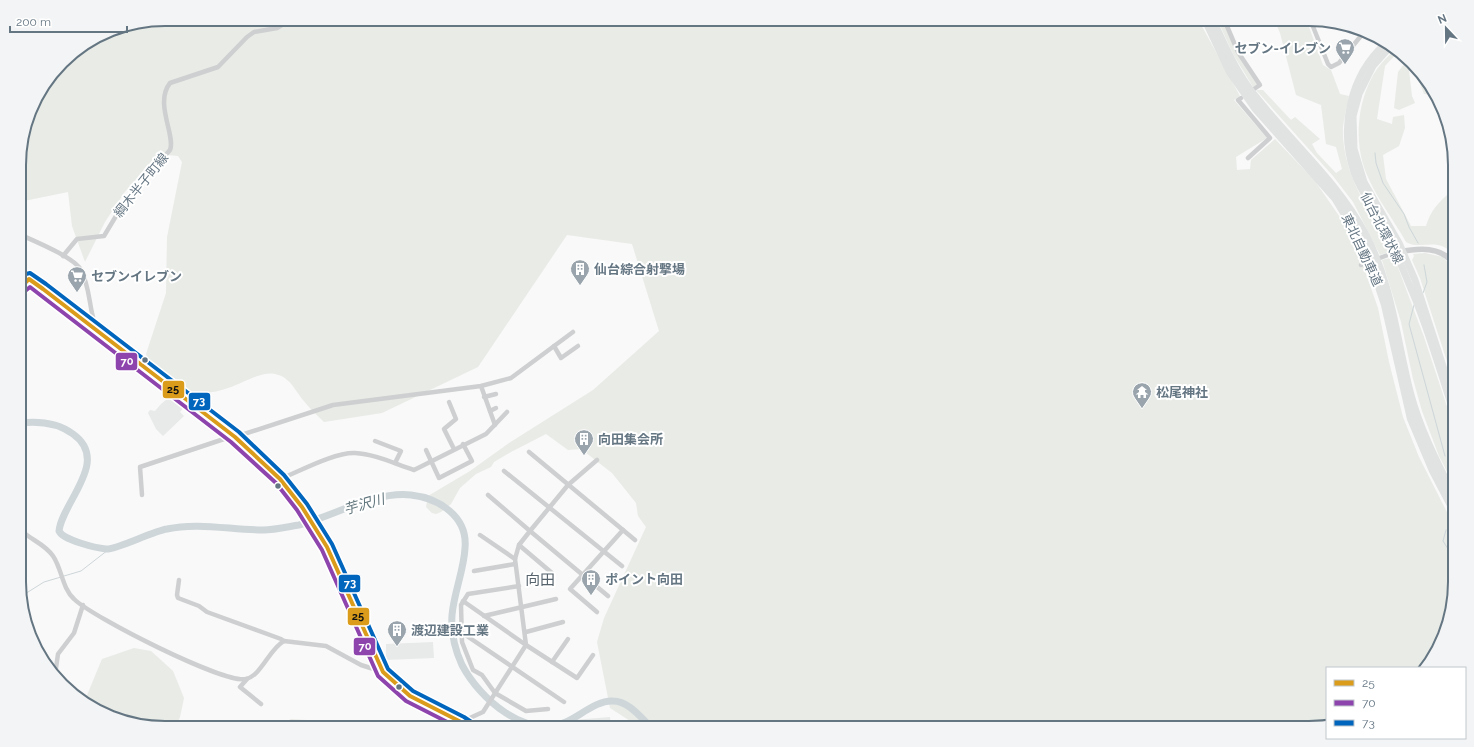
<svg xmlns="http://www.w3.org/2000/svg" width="1474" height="747" viewBox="0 0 1474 747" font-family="Raleway,'Noto Sans JP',sans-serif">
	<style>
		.built { fill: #e8e9e9 }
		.green { fill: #e8ebe6 }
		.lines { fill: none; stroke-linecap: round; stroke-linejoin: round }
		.stream { stroke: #ced6d9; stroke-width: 1 }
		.river { stroke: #ced6d9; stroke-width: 7 }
		.minor { stroke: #cecfd0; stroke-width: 4.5 }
		.tertiary { stroke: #cecfd0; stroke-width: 5.5 }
		.primary { stroke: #e1e2e2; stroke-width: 7 }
		.trunk { stroke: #e1e2e2; stroke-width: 7 }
		.motorway { stroke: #e1e2e2; stroke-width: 8 }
		.bus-1-casing { stroke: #fff; stroke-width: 7 }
		.bus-2-casing { stroke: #fff; stroke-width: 7 }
		.bus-3-casing { stroke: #fff; stroke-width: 7 }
		.bus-1 { stroke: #da9c1a; stroke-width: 4 }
		.bus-2 { stroke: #8e44ad; stroke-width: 4 }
		.bus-3 { stroke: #0065bd; stroke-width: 4 }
		.bus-dot { fill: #657683; stroke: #fff; stroke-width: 1.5 }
		.labels { text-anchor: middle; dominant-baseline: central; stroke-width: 4; stroke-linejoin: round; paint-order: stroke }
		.poi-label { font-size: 13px; font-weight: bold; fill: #657683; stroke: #fff; text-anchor: start }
		.street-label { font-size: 13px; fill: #657683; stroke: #fff }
		.water-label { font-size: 14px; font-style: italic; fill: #60757c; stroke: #fff }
		.quarter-label { font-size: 15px; fill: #57646e; stroke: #fff }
		.rim { fill: none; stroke: #657683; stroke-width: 2 }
		.line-badge { stroke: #fff; stroke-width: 1.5 }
		.badge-label { font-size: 11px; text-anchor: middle; font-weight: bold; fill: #fff }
		.pale-badge-label { font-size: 11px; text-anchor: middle; font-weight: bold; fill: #111 }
	</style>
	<rect width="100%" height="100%" fill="#f9f9f9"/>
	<g class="built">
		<polygon points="172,395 185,406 180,412 184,416 163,436 156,429 148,413 150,410 155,411 161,404"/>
		<polygon points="433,642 434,658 386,660 386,644"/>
		<polygon points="610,717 611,728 549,728 571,726 573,720"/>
	</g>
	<g class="green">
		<path d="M 165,19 L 1175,19 L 1182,24 L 1186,19 L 1198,19 L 1240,96 L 1234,100 L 1267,138 L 1236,157 L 1237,170 L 1250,169 L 1251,160 L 1275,139 L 1315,181 L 1346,226 L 1360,257 L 1378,308 L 1389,362 L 1403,417 L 1419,457 L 1455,528 L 1455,582 L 1440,646 L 1426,668 L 1327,668 L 1327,725 L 1318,728 L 641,728 L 610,708 L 597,642 L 604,618 L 646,527 L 638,516 L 636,503 L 612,473 L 581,449 L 568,450 L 546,434 L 511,452 L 494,462 L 491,467 L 476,474 L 460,488 L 451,504 L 441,512 L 436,514 L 432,513 L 426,507 L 428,496 L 470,471 L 509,443 L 593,390 L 659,331 L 632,244 L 567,235 L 478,367 L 382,413 L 324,422 C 317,415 309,408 303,400 C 294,389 290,377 275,374 C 262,371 243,383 231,387 C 195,401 160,390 146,354 L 166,293 L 167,237 L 182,162 L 178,156 L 158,154 L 124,193 L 105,222 L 85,262 L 72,226 L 68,192 L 19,202 L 19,155 L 34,100 L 69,55 L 109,30 Z"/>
		<polygon points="1217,19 1223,19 1257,82 1257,85 1253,87 1233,54"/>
		<path d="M 1274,19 L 1306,19 L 1323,65 L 1331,70 L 1340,94 L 1349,96 C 1347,106 1344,117 1343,127 C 1341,172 1370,212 1390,249 L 1389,252 L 1380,255 L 1353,202 L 1333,176 L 1256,90 L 1263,90 L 1291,120 L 1295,117 L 1320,139 L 1312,144 L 1317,153 L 1336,173 L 1342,169 L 1336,147 L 1326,144 L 1321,105 L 1296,95 L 1280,33 Z"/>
		<path d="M 1394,51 L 1397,53 L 1385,66 L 1377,119 L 1392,124 L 1393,117 L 1404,115 L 1405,128 L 1399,146 L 1383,155 L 1386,179 L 1411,226 L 1426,226 C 1432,208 1439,202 1454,189 L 1454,256 C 1439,235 1421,251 1406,242 C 1394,220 1377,199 1367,175 C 1353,142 1357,99 1377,69 C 1382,62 1388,56 1394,51 Z"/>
		<polygon points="1408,62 1412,96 1415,103 1399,110 1394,108 1398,72 1405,63"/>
		<polygon points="1418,71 1425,76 1425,85 1433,95 1424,94 1417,76"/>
		<polygon points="1425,253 1443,257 1454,270 1454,383 1420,278 1412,260 1414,256 1413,254"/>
		<polygon points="1394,257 1424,337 1455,431 1455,487 1439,456 1422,411 1413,379 1401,322 1382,260"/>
		<polygon points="134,648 151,651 173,671 184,698 180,717 175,728 165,728 101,713 85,700 102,659"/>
		<polygon points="291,719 307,720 317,728 285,728 287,721"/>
	</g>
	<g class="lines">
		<g class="stream">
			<polyline points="1375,153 1376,163 1383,183 1404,214 1409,227 1418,243"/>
			<polyline points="1423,293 1427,282 1424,265"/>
			<polyline points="1414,305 1409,324 1445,456"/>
			<polyline points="1446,530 1443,541 1455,560"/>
			<polyline points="64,576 81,571 108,550"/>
			<polyline points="20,597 44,582 61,577"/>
		</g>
		<path class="river" d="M 20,423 C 38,421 58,423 73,434 C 111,461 62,502 59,531 C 63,540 96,548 106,549 C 116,550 153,531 167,529 C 198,522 231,530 263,530 C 274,530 287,527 299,525 C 334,516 374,491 411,495 C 438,498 468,516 465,548 C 464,570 454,592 452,615 C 451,631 455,650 462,665 C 480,699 525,739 566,722 C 580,716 597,700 613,701 C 629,701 641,718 652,728"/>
		<g class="minor">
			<polyline points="1224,19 1238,52 1260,85 1254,89"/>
			<polyline points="1310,19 1328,64 1331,67 1339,63 1364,32"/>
			<polyline points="1241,98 1238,100 1270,138 1248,158"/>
			<path d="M 19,234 C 34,241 74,257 81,270 C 88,283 89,299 92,313 L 93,317 L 89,324"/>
			<path d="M 63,256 L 77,239 L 104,236 L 125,201 L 170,150 C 176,136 154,103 170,83 L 218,67 L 247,37 L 254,32 L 277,28 L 292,19"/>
			<polyline points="1361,265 1396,252"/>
			<polyline points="554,346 561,358 578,346"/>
			<polyline points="481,386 495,425"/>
			<polyline points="484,397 496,394"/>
			<polyline points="449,402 456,419 444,429 454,449"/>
			<polyline points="490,411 496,408"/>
			<polyline points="235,437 333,405 481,386 511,378 573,332"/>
			<polyline points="375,441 401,451 395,463"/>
			<polyline points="426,450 439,478 472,461 463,444"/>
			<polyline points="529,452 635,540"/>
			<polyline points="597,460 568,485 530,531 608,596"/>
			<polyline points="504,471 622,566"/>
			<path d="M 280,479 C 300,471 335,452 355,453 C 375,454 395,464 414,470 L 486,434 L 507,412"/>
			<polyline points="142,495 140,467 233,436"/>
			<path d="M 20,529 C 30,540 44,543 53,556 C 62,569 62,588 74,599 C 92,617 224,684 246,679 C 261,676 270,648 284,641 L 326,646 L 361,665 L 383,672"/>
			<polyline points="480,535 515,559"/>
			<polyline points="20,538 23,532"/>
			<polyline points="519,545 552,573"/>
			<polyline points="474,571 515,564"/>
			<polyline points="179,580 177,595 178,598 199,606 207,612 281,639 284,641"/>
			<polyline points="519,586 468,594 461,605 462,642 473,670 482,675 495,693 526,711 548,709"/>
			<polyline points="463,601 526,645 577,678 593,655"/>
			<polyline points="597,612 570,589 623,530"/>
			<polyline points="484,616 556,599"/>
			<polyline points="461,632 564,702"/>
			<polyline points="526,632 563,622"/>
			<polyline points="552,662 568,639"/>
			<polyline points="55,675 58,654 74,633 83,605"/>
			<polyline points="247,679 240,687 261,704"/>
			<polyline points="461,722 483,712 526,645 515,559 519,545 530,531 488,495"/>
		</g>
		<g class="tertiary">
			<path d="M 1399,252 C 1419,248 1441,246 1454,264"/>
			<polyline points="20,288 29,279"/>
		</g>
		<g class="primary">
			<path d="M 1385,44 C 1350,75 1339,128 1354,172 C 1360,190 1371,204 1380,220 C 1391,241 1400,262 1409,284 C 1428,326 1440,372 1455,416"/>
			<polyline points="1390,47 1373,66 1359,94 1353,116 1354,149 1364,182 1399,243 1415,280 1454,400"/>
		</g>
		<path class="trunk" d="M 20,271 L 235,437 L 280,479 L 302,507 L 327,547 L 383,672 C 406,699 430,707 461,722 L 469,728"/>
		<g class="motorway">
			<polyline points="1205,19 1230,72 1255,108 1335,198 1361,241 1375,275 1385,305 1411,419 1433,471 1455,513"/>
			<path d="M 1212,19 C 1224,45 1236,73 1254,95 C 1291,143 1336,180 1365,234 C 1392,285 1396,340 1410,393 C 1420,431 1438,465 1455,499"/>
		</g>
		<defs>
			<polyline id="bus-1" points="20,288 29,279 43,289 235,437 280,479 302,507 327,547 383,672 410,696 461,722 469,728"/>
			<polyline id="bus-2" points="24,292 30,287 39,294 231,442 276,483 297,510 322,550 378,676 406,701 459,728"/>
			<polyline id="bus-3" points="20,280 26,274 30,273 46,284 239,432 284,475 307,504 332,544 388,669 413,691 464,717 473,723"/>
		</defs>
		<use href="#bus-1" class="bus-1-casing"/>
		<use href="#bus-2" class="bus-2-casing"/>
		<use href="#bus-3" class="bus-3-casing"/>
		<use href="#bus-1" class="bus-1"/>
		<use href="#bus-2" class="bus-2"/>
		<use href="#bus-3" class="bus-3"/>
	</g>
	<defs>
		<symbol id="supermarket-pin" viewBox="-11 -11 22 30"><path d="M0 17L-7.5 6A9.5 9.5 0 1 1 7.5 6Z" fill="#99a4ac" stroke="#fff"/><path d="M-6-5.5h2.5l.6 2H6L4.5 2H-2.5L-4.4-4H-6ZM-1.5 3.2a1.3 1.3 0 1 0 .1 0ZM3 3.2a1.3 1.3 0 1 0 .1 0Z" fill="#fff"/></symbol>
		<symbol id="building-pin" viewBox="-11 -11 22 30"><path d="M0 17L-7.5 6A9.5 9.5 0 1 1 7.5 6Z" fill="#99a4ac" stroke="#fff"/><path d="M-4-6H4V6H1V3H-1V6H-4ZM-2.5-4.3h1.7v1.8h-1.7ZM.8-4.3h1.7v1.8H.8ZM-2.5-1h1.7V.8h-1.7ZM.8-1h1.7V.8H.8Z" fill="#fff"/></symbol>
		<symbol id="temple-pin" viewBox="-11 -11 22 30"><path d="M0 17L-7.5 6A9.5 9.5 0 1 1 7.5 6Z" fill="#99a4ac" stroke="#fff"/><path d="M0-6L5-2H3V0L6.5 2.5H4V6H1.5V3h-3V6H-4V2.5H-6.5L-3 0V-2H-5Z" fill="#fff"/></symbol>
	</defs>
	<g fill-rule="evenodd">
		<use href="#supermarket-pin" x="1334" y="37" width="22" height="30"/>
		<use href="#building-pin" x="569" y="258" width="22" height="30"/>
		<use href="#supermarket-pin" x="66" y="265" width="22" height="30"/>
		<use href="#temple-pin" x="1131" y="381" width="22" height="30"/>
		<use href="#building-pin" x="573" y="428" width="22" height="30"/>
		<use href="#building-pin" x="580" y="568" width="22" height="30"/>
		<use href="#building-pin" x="386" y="619" width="22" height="30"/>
	</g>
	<g class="bus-dot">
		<circle cx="145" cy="360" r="3.5"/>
		<circle cx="278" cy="486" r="3.5"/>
		<circle cx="399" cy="687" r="3.5"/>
	</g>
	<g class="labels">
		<g class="poi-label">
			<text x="1331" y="48" text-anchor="end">セブン-イレブン</text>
			<text x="594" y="269">仙台綜合射撃場</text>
			<text x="91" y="276">セブンイレブン</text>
			<text x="1156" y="392">松尾神社</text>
			<text x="598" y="439">向田集会所</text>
			<text x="605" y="579">ポイント向田</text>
			<text x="411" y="630">渡辺建設工業</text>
		</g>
		<g class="street-label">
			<text transform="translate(141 185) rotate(-51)">綱木半子町線</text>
			<text transform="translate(1382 228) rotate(63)">仙台北環状線</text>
			<text transform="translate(1362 250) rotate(65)">東北自動車道</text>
		</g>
		<g class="water-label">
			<text transform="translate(364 504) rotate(-16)">芋沢川</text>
		</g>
		<g class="quarter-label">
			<text x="540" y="580">向田</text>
		</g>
	</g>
	<path d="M0 0H1474V747H0ZM165 26H1309A139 139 0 0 1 1448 165V582A139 139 0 0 1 1309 721H165A139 139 0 0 1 26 582V165A139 139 0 0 1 165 26Z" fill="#f3f4f5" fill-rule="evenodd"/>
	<path class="rim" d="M165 26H1309A139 139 0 0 1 1448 165V582A139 139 0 0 1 1309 721H165A139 139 0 0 1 26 582V165A139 139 0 0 1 165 26Z"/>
	<g class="line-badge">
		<rect x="115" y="352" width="23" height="19" rx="4" fill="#8e44ad"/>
		<rect x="162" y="380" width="23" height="19" rx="4" fill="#da9c1a"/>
		<rect x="188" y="392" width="23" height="19" rx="4" fill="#0065bd"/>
		<rect x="338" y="574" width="23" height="19" rx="4" fill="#0065bd"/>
		<rect x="347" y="607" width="23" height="19" rx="4" fill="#da9c1a"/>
		<rect x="353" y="637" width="23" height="19" rx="4" fill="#8e44ad"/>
	</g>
	<g class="badge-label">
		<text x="127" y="365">70</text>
		<text x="199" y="405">73</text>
		<text x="350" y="587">73</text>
		<text x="365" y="650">70</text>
	</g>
	<g class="pale-badge-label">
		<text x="173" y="393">25</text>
		<text x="358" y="620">25</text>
	</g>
	<rect x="1326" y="667" width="140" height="72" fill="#ffffff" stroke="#c1c8cd"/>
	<rect x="1334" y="680" width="20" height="6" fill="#da9c1a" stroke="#c1c8cd"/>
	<text x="1362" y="687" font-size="12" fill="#657683">25</text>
	<rect x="1334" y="700" width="20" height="6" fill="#8e44ad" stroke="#c1c8cd"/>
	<text x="1362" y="707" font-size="12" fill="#657683">70</text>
	<rect x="1334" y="720" width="20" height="6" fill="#0065bd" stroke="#c1c8cd"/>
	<text x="1362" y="727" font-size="12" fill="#657683">73</text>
	<g transform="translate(1446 28) rotate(338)" stroke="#ffffff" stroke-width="3" paint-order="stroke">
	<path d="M0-3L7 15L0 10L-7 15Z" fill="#657683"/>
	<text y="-6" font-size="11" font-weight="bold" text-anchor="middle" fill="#657683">N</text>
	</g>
	<path d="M10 26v6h117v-6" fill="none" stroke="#657683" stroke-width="2"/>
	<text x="16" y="26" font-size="12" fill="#657683" stroke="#ffffff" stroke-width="3" paint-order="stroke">200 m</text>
</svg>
